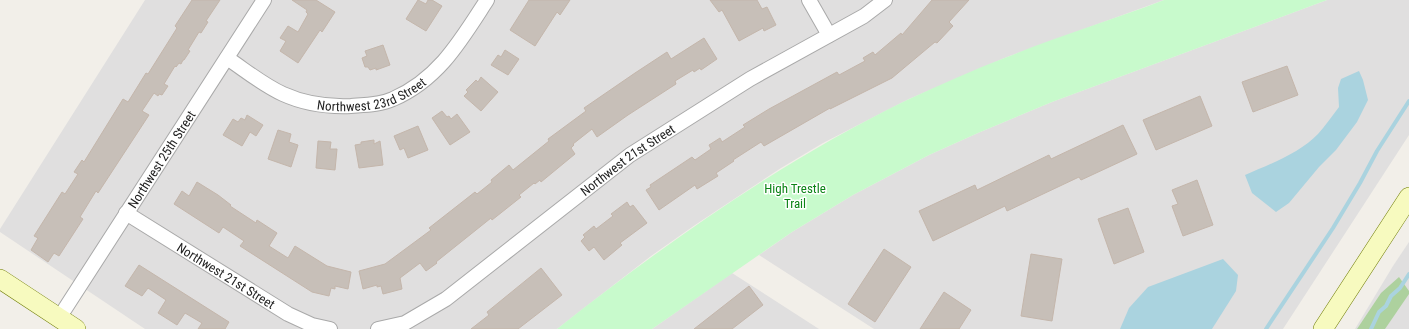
<svg xmlns="http://www.w3.org/2000/svg" width="1409" height="329" viewBox="0 0 1409 329" font-family="'Roboto Condensed',sans-serif">
	<style>
		.residential { fill: #e0dfdf }
		.forest { fill: #add19e }
		.park { fill: #c8facc }
		.water { fill: #aad3df }
		.lines { fill: none; stroke-linecap: round; stroke-linejoin: round }
		.stream { stroke: #aad3df; stroke-width: 4 }
		.building { fill: #c7bfb8; stroke: #c4b6ab }
		.street-casing { stroke: #a9a9a9; stroke-width: 16 }
		.secondary-casing { stroke: #707d05; stroke-width: 20 }
		.street { stroke: #fff; stroke-width: 14 }
		.secondary { stroke: #f7fabf; stroke-width: 19 }
		.labels { text-anchor: middle; dominant-baseline: central; stroke-width: 3; stroke-linejoin: round; paint-order: stroke }
		.street-label { font-size: 13px; fill: #222; stroke: #fff }
		.park-label { font-size: 13px; fill: #0c8416; stroke: #fff }
	</style>
	<rect width="100%" height="100%" fill="#f2efe9"/>
	<g class="residential">
		<polygon points="145,0 1164,0 1007,57 909,99 823,143 781,168 695,225 651,256 557,329 145,329 0,232 0,229"/>
		<polygon points="1327,0 1409,0 1409,135 1283,329 874,329 759,255 792,232 853,195 929,155 978,133 1052,102"/>
		<polygon points="1409,242 1409,329 1355,329 1393,266"/>
		<polygon points="732,273 819,329 652,329"/>
	</g>
	<polygon class="forest" points="1399,277 1409,291 1409,294 1385,329 1357,329 1381,293"/>
	<path class="park" d="M 1164,0 L 1327,0 L 1052,102 L 978,133 L 929,155 L 853,195 L 792,232 L 652,329 L 557,329 C 667,242 780,162 907,100 C 940,85 973,70 1007,57 C 1059,36 1112,20 1164,0 Z"/>
	<g class="water">
		<path d="M 1359,71 L 1363,80 L 1368,100 L 1357,122 L 1336,150 L 1319,167 L 1289,203 L 1276,212 L 1252,193 L 1245,175 C 1268,165 1300,153 1318,134 C 1325,126 1332,116 1339,107 L 1338,88 L 1341,79 Z"/>
		<polygon points="1223,259 1238,275 1236,291 1212,329 1120,329 1129,308 1148,287"/>
	</g>
	<g class="lines">
		<g class="stream">
			<polyline points="1266,329 1333,228 1360,183 1377,151 1409,101"/>
			<polyline points="1371,329 1379,312 1386,306 1391,296 1400,288 1409,274"/>
		</g>
	</g>
	<g class="building">
		<polygon points="192,0 220,0 206,21 208,22 201,33 199,32 188,50 190,51 184,60 183,60 181,64 179,63 176,67 175,66 164,84 168,86 162,95 159,94 158,96 154,93 142,111 149,115 98,193 96,191 80,217 83,219 59,256 54,253 48,262 31,250 38,238 34,236 62,192 65,194 78,174 74,172 82,160 84,162 123,99 128,102 146,73 148,74 177,28 175,26"/>
		<polygon points="292,0 316,0 335,12 322,32 320,30 298,63 280,51 286,41 280,38 288,26 298,32 308,14 306,12 307,10"/>
		<polygon points="418,0 426,4 428,0 432,0 442,6 426,31 406,19"/>
		<polygon points="529,0 570,0 560,15 557,12 535,46 510,30"/>
		<polygon points="710,0 757,0 762,9 767,7 776,25 764,31 763,28 739,41 722,10 719,12"/>
		<polygon points="932,0 969,0 949,22 953,26 937,43 935,42 892,78 830,109 830,108 764,146 761,142 733,160 734,161 716,173 718,176 697,189 695,185 659,210 646,190 651,187 650,185 692,157 695,160 711,149 709,145 720,138 722,142 745,127 743,125 769,109 837,72 839,75 865,61 863,58 873,52 875,55 901,33 902,35"/>
		<polygon points="704,38 717,59 701,70 700,68 694,72 693,70 675,81 676,84 628,115 597,137 592,129 573,144 574,145 571,148 575,154 541,182 540,180 535,184 534,183 519,195 521,197 492,220 491,218 436,262 437,263 426,271 420,263 400,278 402,289 383,294 381,286 377,287 377,285 363,289 359,271 385,264 431,230 429,228 475,192 477,194 492,182 491,180 509,165 513,170 549,141 548,139 586,111 584,108 635,73 667,52 671,59"/>
		<polygon points="383,45 390,65 376,70 376,68 370,70 368,67 365,67 362,58 367,56 365,51"/>
		<polygon points="505,50 519,59 508,75 491,65 498,55 501,57"/>
		<polygon points="1287,66 1298,95 1253,112 1242,82"/>
		<polygon points="481,77 498,92 481,111 464,96 468,92 466,90 476,80 478,82"/>
		<polygon points="1200,96 1212,126 1156,150 1143,120"/>
		<polygon points="442,111 447,117 449,116 451,119 457,114 470,132 450,145 432,118"/>
		<polygon points="247,115 263,125 256,136 250,132 242,146 223,135 233,119 238,122 241,118 245,120"/>
		<polygon points="1123,125 1137,154 1081,180 1079,177 1007,211 1005,206 933,241 919,211 975,185 977,190 1049,155 1051,159"/>
		<polygon points="418,126 428,150 408,158 404,148 400,150 394,136"/>
		<polygon points="278,130 291,134 289,142 298,145 291,167 268,159"/>
		<polygon points="374,140 374,144 380,141 383,165 359,168 355,145 361,144 361,142"/>
		<polygon points="318,141 331,142 330,149 337,149 335,170 316,168"/>
		<polygon points="1197,180 1213,225 1183,236 1172,206 1178,204 1172,190"/>
		<polygon points="197,182 218,195 231,205 230,206 256,223 257,220 277,233 269,246 288,258 295,246 327,266 351,272 348,289 335,286 335,289 331,288 329,296 312,292 240,246 244,241 223,227 219,233 174,204 182,191 189,196"/>
		<polygon points="627,202 630,207 633,205 647,223 620,243 622,245 604,260 594,247 589,251 581,241 585,237 583,235 594,226 596,229 613,216 611,214"/>
		<polygon points="1128,208 1144,252 1114,264 1098,219"/>
		<polygon points="884,249 911,267 875,322 848,304"/>
		<polygon points="1031,254 1062,259 1052,321 1021,316"/>
		<polygon points="139,265 229,322 225,329 198,329 202,323 185,313 177,325 158,313 166,300 148,288 142,296 125,286"/>
		<polygon points="541,268 562,295 518,329 471,329 489,315 487,312"/>
		<polygon points="749,286 763,305 732,329 694,329"/>
		<polygon points="944,292 971,310 959,329 920,329"/>
	</g>
	<g class="lines">
		<defs>
			<g id="street">
				<polyline points="809,0 829,35"/>
				<path id="s1" d="M 227,58 C 245,70 263,85 283,94 C 305,104 327,107 351,106 C 365,105 380,105 393,99 C 439,79 461,40 487,0"/>
				<path id="s2" d="M 126,213 L 288,314 L 312,325 L 330,329"/>
				<path id="s3" d="M 59,318 L 264,0"/>
				<path id="s4" d="M 378,329 L 405,323 L 446,299 L 630,155 L 750,79 L 864,16 L 885,0"/>
			</g>
			<g id="secondary">
				<polyline points="0,279 76,329"/>
				<polyline points="1323,329 1409,197"/>
			</g>
		</defs>
		<use href="#street" class="street-casing"/>
		<use href="#secondary" class="secondary-casing"/>
		<use href="#street" class="street"/>
		<use href="#secondary" class="secondary"/>
	</g>
	<g class="labels">
		<g class="street-label">
			<text stroke="none"><textPath href="#s1" startOffset="159">Northwest 23rd Street</textPath></text>
			<text stroke="none"><textPath href="#s3" startOffset="189">Northwest 25th Street</textPath></text>
			<text stroke="none"><textPath href="#s4" startOffset="304">Northwest 21st Street</textPath></text>
			<text stroke="none"><textPath href="#s2" startOffset="118">Northwest 21st Street</textPath></text>
		</g>
		<g class="park-label">
			<text x="795" y="188">High Trestle<tspan x="795" dy="15">Trail</tspan></text>
		</g>
	</g>
</svg>
